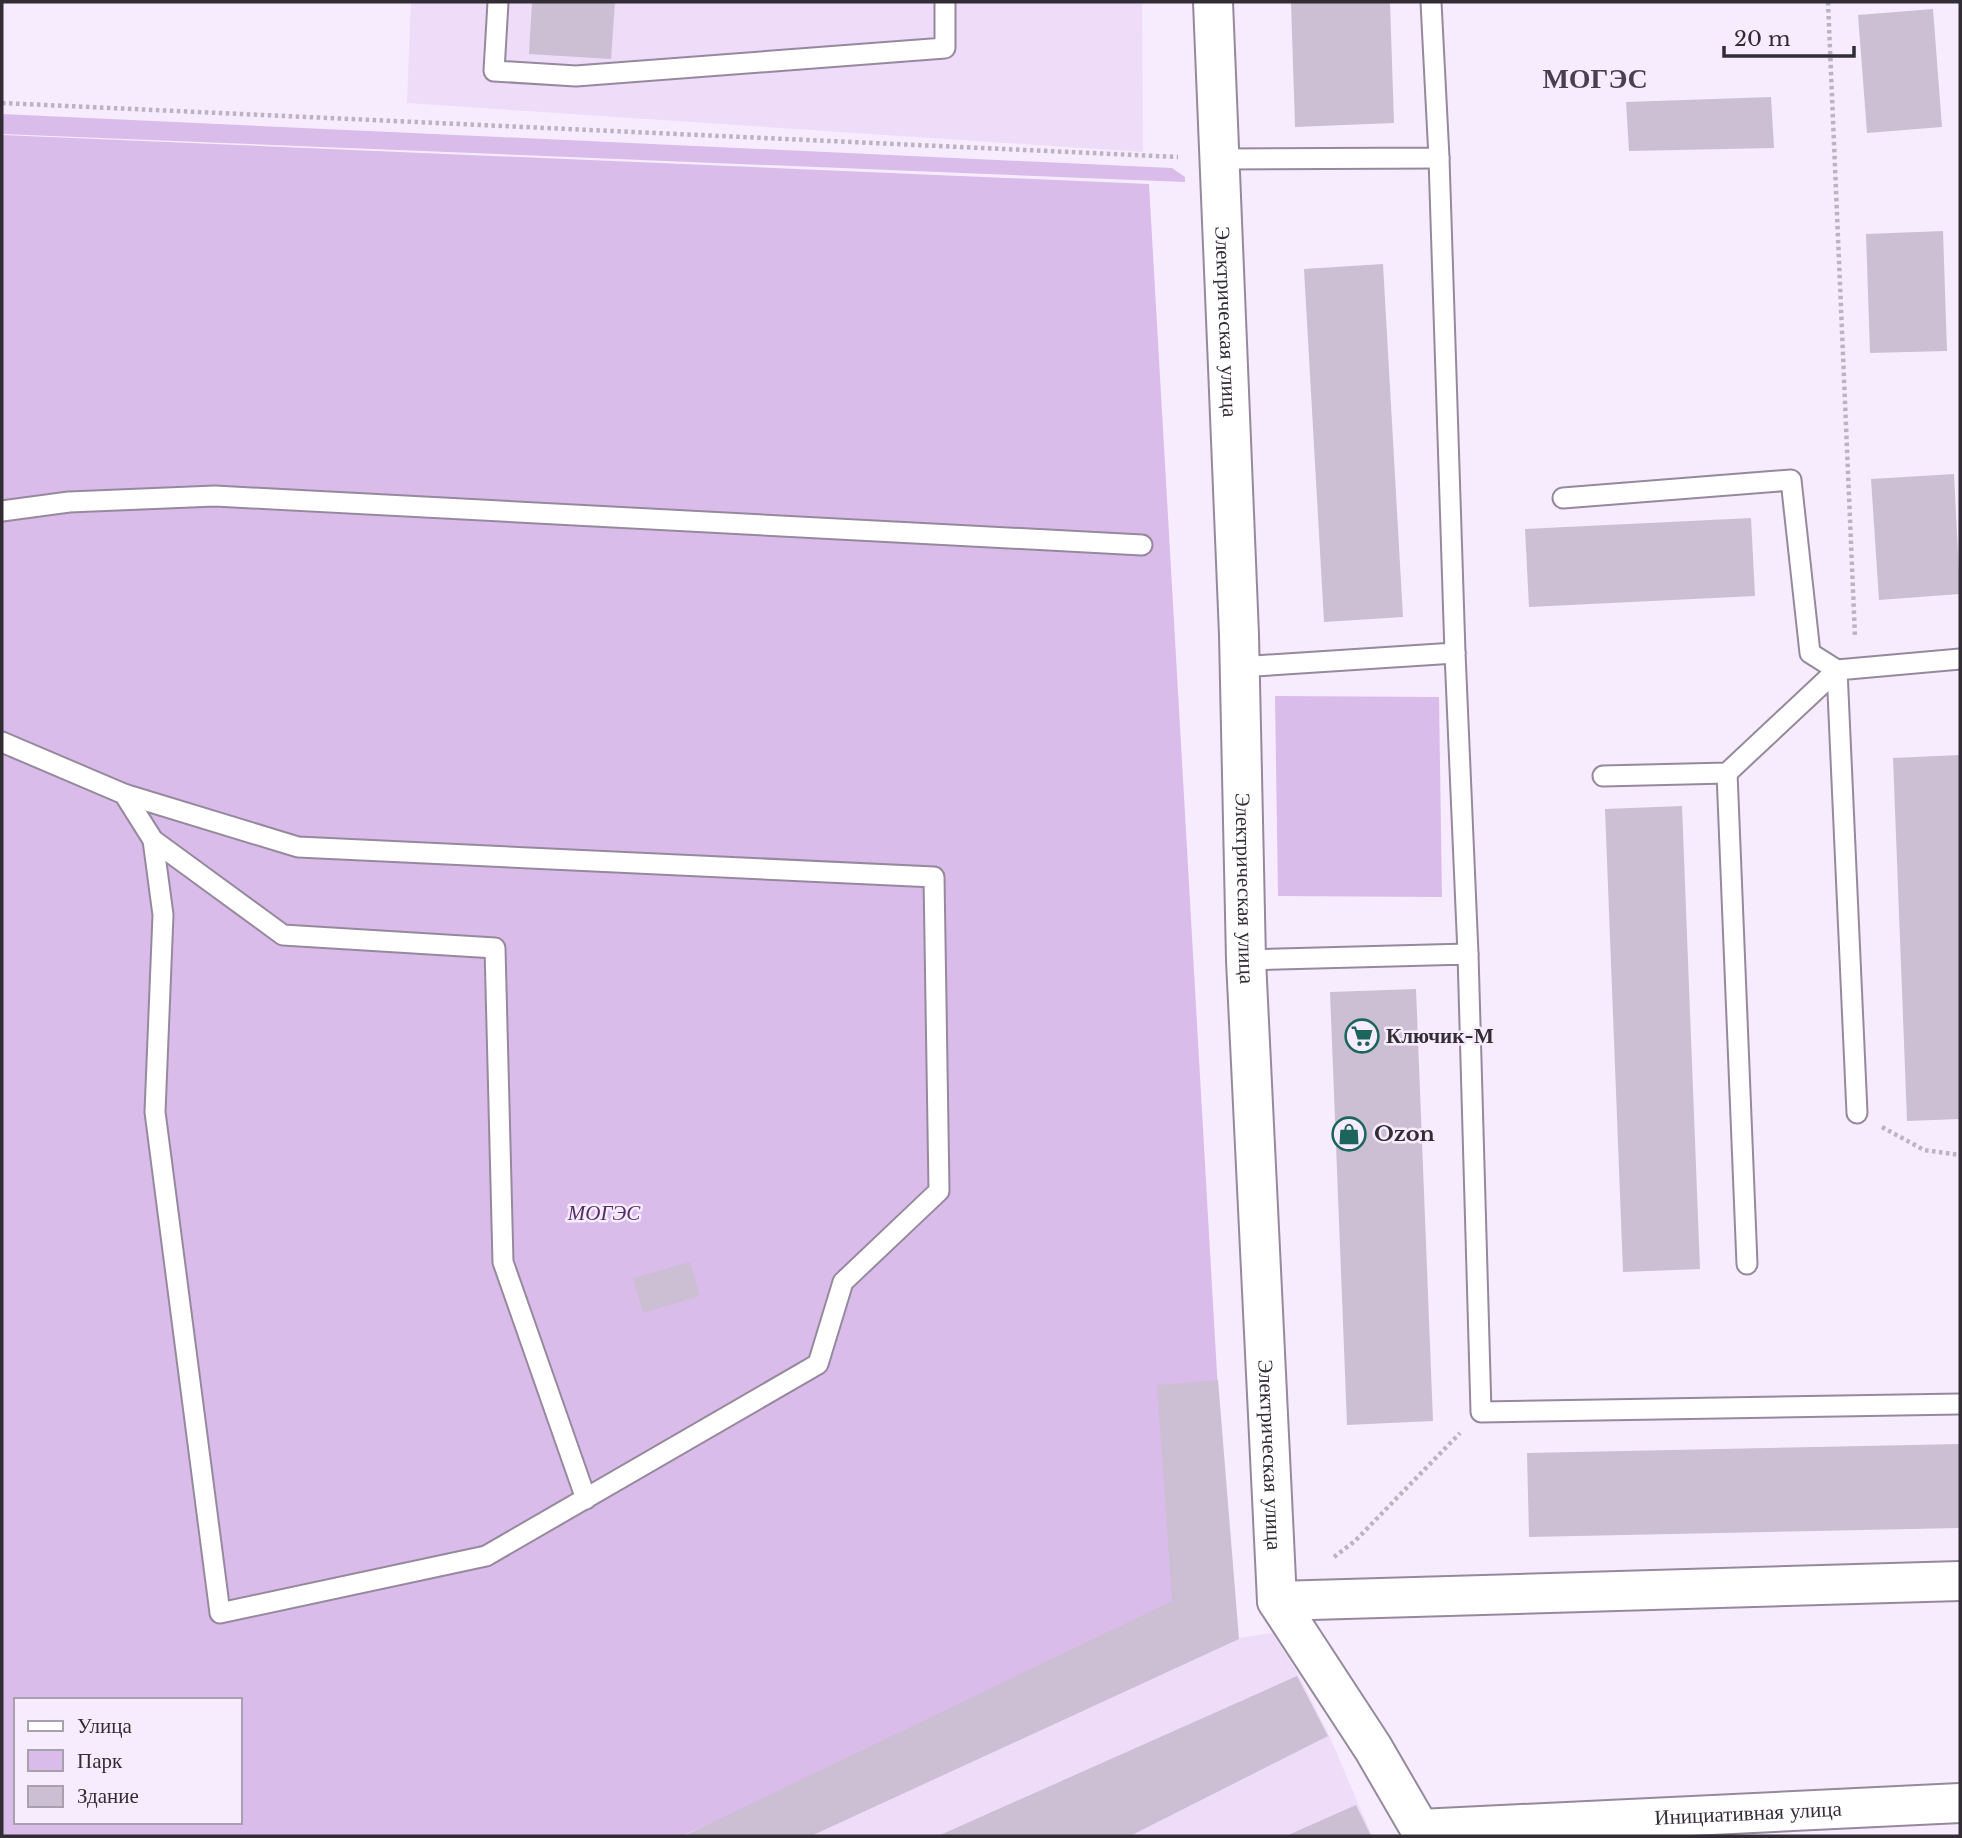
<svg xmlns="http://www.w3.org/2000/svg" width="1962" height="1838" viewBox="0 0 1962 1838" font-family="'Libre Baskerville',serif">
	<style>
		.built { fill: #eedcf9 }
		.green { fill: #d9bce9; fill-rule: evenodd }
		.building { fill: #ccbfd4 }
		.lines { fill: none; stroke-linecap: round; stroke-linejoin: round }
		.lane-casing { stroke: #96899e; stroke-width: 23 }
		.street-casing { stroke: #96899e; stroke-width: 42 }
		.path { stroke: #bcb3c1; stroke-width: 4.5; stroke-dasharray: 3.5 3.5; stroke-linecap: butt }
		.lane { stroke: #fff; stroke-width: 19 }
		.street { stroke: #fff; stroke-width: 38 }
		.labels { text-anchor: middle; dominant-baseline: central; stroke-width: 5; stroke-linejoin: round; paint-order: stroke }
		.street-label { font-size: 21px; fill: #322d35; stroke: #f7ecfe }
		.poi-label { font-size: 21px; font-weight: bold; fill: #322d35; stroke: #f7ecfe; text-anchor: start }
		.park-label { font-size: 21px; font-style: italic; fill: #532d67; stroke: #f7ecfe }
		.district-label { font-size: 28px; font-weight: bold; fill: #4a3f50; stroke: #f7ecfe }
	</style>
	<rect width="100%" height="100%" fill="#f7ecfe"/>
	<g class="built">
		<polygon points="411,2 1142,2 1143,152 407,103"/>
		<polygon points="1222,1605 1239,1638 1272,1633 1297,1672 1329,1735 1372,1836 681,1836"/>
	</g>
	<g class="green">
		<polygon points="2,114 1172,168 1185,177 1185,182 2,134"/>
		<path d="M 2,135 L 1149,184 L 1230,1601 L 682,1836 L 2,1836 ZM 16,1700 L 240,1700 L 240,1822 L 16,1822 Z"/>
		<polygon points="1275,696 1439,697 1442,897 1278,896"/>
	</g>
	<g class="building">
		<polygon points="532,2 615,2 611,59 529,54"/>
		<polygon points="1291,2 1390,2 1394,123 1295,127"/>
		<polygon points="1933,9 1942,127 1867,133 1858,15"/>
		<polygon points="1771,97 1774,148 1629,151 1626,102"/>
		<polygon points="1943,231 1947,351 1870,353 1866,234"/>
		<polygon points="1383,264 1403,617 1324,622 1304,269"/>
		<polygon points="1954,474 1960,594 1879,600 1871,479"/>
		<polygon points="1751,518 1755,596 1529,607 1525,529"/>
		<polygon points="1960,755 1960,1119 1907,1121 1893,758"/>
		<polygon points="1682,806 1700,1269 1623,1272 1605,809"/>
		<polygon points="1416,989 1433,1421 1347,1425 1330,992"/>
		<polygon points="690,1262 700,1296 643,1313 633,1278"/>
		<polygon points="1218,1380 1239,1639 811,1836 684,1836 1172,1601 1157,1385"/>
		<polygon points="1960,1444 1960,1528 1529,1537 1527,1453"/>
		<polygon points="1297,1676 1328,1736 1130,1836 938,1836"/>
		<polygon points="1356,1805 1371,1836 1286,1836"/>
	</g>
	<g class="lines">
		<defs>
			<g id="lane">
				<polyline points="498,2 494,71 576,76 945,48 945,2"/>
				<polyline points="1221,159 1439,158 1431,2"/>
				<polyline points="1563,498 1791,480 1810,653 1837,670 1727,773 1603,776"/>
				<polyline points="2,511 69,502 215,496 1142,545"/>
				<polyline points="1455,653 1468,954"/>
				<polyline points="1239,667 1455,653 1439,158"/>
				<polyline points="2,742 124,794 153,840 283,935 495,948 503,1262 586,1499"/>
				<polyline points="1727,773 1747,1264"/>
				<polyline points="124,794 298,847 934,877 939,1191 843,1282 818,1364 486,1556 220,1613 155,1112 163,915 153,840"/>
				<polyline points="1246,960 1468,954 1481,1412 1960,1404"/>
				<polyline points="1857,1113 1837,670 1960,659"/>
			</g>
			<g id="street">
				<path id="s1" d="M 1213,2 L 1239,635 L 1246,960 L 1277,1601 L 1373,1748 L 1420,1829 L 1960,1803"/>
				<polyline points="1277,1601 1960,1581"/>
			</g>
		</defs>
		<use href="#lane" class="lane-casing"/>
		<use href="#street" class="street-casing"/>
		<g class="path">
			<polyline points="1828,2 1855,637"/>
			<polyline points="2,103 1178,157"/>
			<polyline points="1882,1127 1924,1150 1960,1155"/>
			<polyline points="1334,1557 1355,1541 1460,1433"/>
		</g>
		<use href="#lane" class="lane"/>
		<use href="#street" class="street"/>
	</g>
	<defs>
		<symbol id="supermarket-ring" viewBox="-11 -11 22 22"><circle r="9.5" fill="#f7ecfe" stroke="#1b655c" stroke-width="1.5"/><path d="M-6-5.5h2.5l.6 2H6L4.5 2H-2.5L-4.4-4H-6ZM-1.5 3.2a1.3 1.3 0 1 0 .1 0ZM3 3.2a1.3 1.3 0 1 0 .1 0Z" fill="#1b655c"/></symbol>
		<symbol id="shop-ring" viewBox="-11 -11 22 22"><circle r="9.5" fill="#f7ecfe" stroke="#1b655c" stroke-width="1.5"/><path d="M-5-2.5h2.3a2.7 3.5 0 0 1 5.4 0H5L5.5 6h-11ZM-1.5-2.5h3a1.5 2.3 0 0 0-3 0Z" fill="#1b655c"/></symbol>
	</defs>
	<g fill-rule="evenodd">
		<use href="#supermarket-ring" x="1343" y="1017" width="38" height="38"/>
		<use href="#shop-ring" x="1330" y="1115" width="38" height="38"/>
	</g>
	<g class="labels">
		<g class="street-label">
			<text stroke="none"><textPath href="#s1" startOffset="320">Электрическая улица</textPath></text>
			<text stroke="none"><textPath href="#s1" startOffset="887">Электрическая улица</textPath></text>
			<text stroke="none"><textPath href="#s1" startOffset="1454">Электрическая улица</textPath></text>
			<text stroke="none"><textPath href="#s1" startOffset="2198">Инициативная улица</textPath></text>
		</g>
		<g class="poi-label">
			<text x="1386" y="1036">Ключик-М</text>
			<text x="1374" y="1134">Ozon</text>
		</g>
		<g class="park-label">
			<text x="604" y="1213">МОГЭС</text>
		</g>
		<g class="district-label">
			<text x="1595" y="78">МОГЭС</text>
		</g>
	</g>
	<rect width="1962" height="1838" fill="none" stroke="#322d35" stroke-width="7"/>
	<rect x="14" y="1698" width="228" height="126" fill="#f7ecfe" stroke="#a8a0ae" stroke-width="2"/>
	<rect x="28" y="1721" width="35" height="10" fill="#ffffff" stroke="#a8a0ae" stroke-width="2"/>
	<text x="77" y="1733" font-size="21" fill="#322d35">Улица</text>
	<rect x="28" y="1750" width="35" height="21" fill="#d9bce9" stroke="#a8a0ae" stroke-width="2"/>
	<text x="77" y="1768" font-size="21" fill="#322d35">Парк</text>
	<rect x="28" y="1786" width="35" height="21" fill="#ccbfd4" stroke="#a8a0ae" stroke-width="2"/>
	<text x="77" y="1803" font-size="21" fill="#322d35">Здание</text>
	<path d="M1724 46v10h130v-10" fill="none" stroke="#322d35" stroke-width="3.5"/>
	<text x="1734" y="46" font-size="21" fill="#322d35" stroke="#f7ecfe" stroke-width="5" paint-order="stroke">20 m</text>
</svg>
